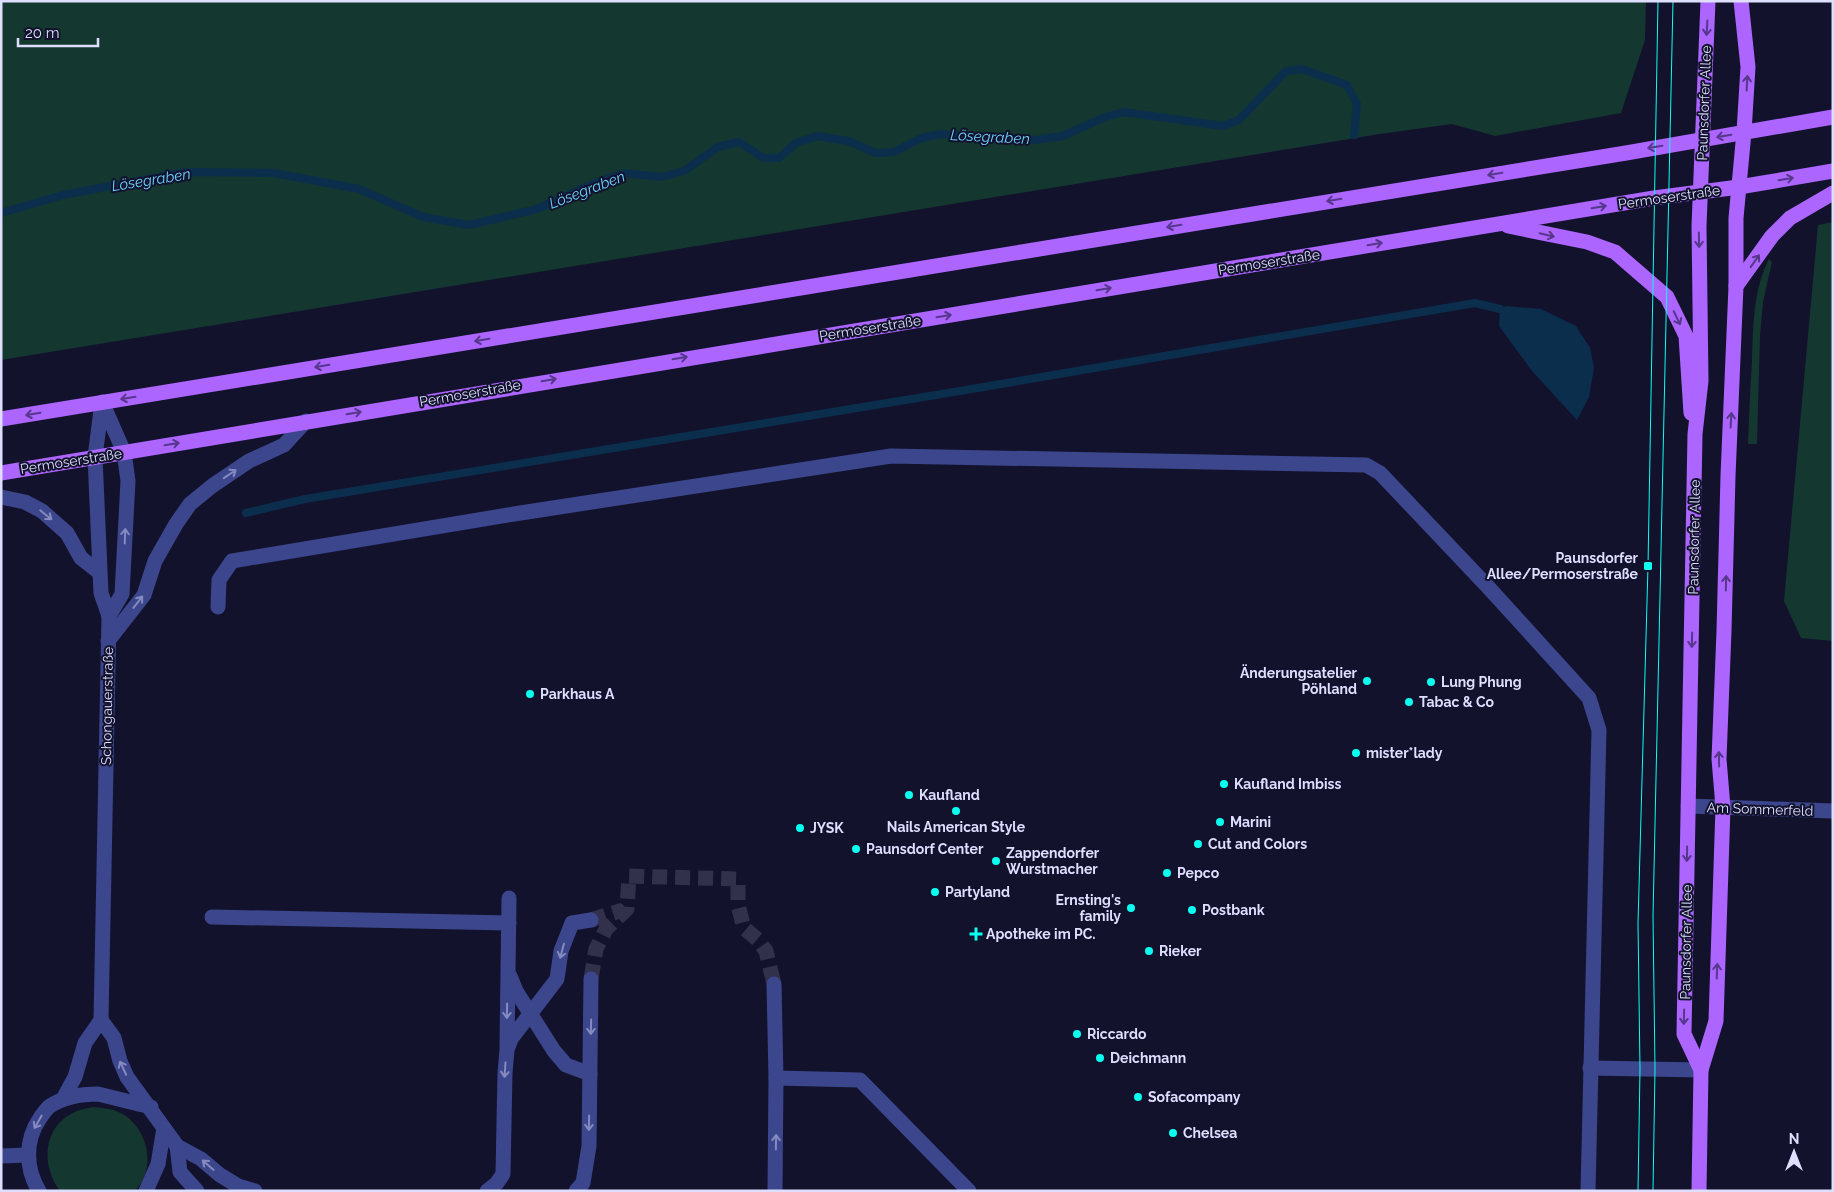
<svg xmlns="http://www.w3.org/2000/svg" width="1834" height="1192" viewBox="0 0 1834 1192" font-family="Raleway,sans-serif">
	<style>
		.green { fill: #143730 }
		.water { fill: #0b2e4d }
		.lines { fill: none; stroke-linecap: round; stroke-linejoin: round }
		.stream { stroke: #0b2e4d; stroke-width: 8 }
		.minor-tunnel { stroke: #31314c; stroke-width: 15; stroke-dasharray: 15 8; stroke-linecap: butt }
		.minor { stroke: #3c468c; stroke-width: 15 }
		.major { stroke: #ac65ff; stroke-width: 15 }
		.tram { stroke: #0afff0; stroke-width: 1 }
		.oneway { stroke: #57378c }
		.oneway2 { stroke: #858bc0 }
		.poi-dot { fill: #0afff0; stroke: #12122d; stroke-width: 2 }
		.labels { text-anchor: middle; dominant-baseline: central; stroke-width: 4; stroke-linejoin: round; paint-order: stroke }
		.street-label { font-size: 14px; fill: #dedfff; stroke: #12122d }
		.poi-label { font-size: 14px; font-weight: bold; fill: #dedfff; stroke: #12122d; text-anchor: start }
		.water-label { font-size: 15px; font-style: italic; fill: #6cd3ff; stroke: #12122d }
	</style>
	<rect width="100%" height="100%" fill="#12122d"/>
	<g class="green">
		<polygon points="1,1 1646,1 1645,40 1621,113 1495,136 1452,124 1380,134 1,360"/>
		<polygon points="1833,222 1833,641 1801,638 1784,601 1818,225"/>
		<path d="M 1769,259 L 1772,262 L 1763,302 L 1760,336 L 1757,444 L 1748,444 C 1749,417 1750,389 1752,362 C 1753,328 1753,290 1769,259 Z"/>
		<path d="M 93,1107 C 104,1108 116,1109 126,1116 C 149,1133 156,1169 135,1191 L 60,1191 C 40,1164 43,1125 77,1111 C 82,1109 88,1108 93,1107 Z"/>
	</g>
	<polygon class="water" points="1506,306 1541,309 1576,326 1590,348 1594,368 1589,397 1577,420 1532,371 1499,326 1500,309"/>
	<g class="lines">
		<g class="stream">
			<polyline points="1,213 63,195 185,172 274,173 359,189 423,217 469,225 537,209 590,185 624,173 661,177 684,171 718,147 739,142 763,158 779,158 796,143 817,136 848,141 876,153 894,152 921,138 940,134 1036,140 1063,136 1105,117 1124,112 1223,126 1239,120 1286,71 1302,69 1347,85 1357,104 1354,135"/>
			<polyline points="246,513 305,499 954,392 1475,303 1500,309"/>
		</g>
		<g class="minor-tunnel">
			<polyline points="591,920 623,910"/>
			<polyline points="591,979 596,949 606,929 627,909 629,876 738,879 738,905 744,928 758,940 766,951 774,984"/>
		</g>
		<g class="minor">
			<polyline points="102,402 95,457 101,593 109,616"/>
			<polyline points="1,497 25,502 42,511 67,533 81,558 99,572"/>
			<polyline points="218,607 219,580 232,561 514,514 891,456 1366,465 1380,473 1489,588 1589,698 1599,730 1588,1191"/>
			<polyline points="108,641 144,595 155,561 176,524 190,504 212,486 249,461 284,445 306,421"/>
			<polyline points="1688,806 1833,811"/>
			<polyline points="212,917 509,923"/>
			<polyline points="510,976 516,991 554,1051 566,1065 590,1074"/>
			<polyline points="774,984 776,1078 775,1191"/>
			<polyline points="101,1020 114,1038 120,1061 127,1077 177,1146 201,1159 220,1175 238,1186 255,1191"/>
			<polyline points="507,1047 509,898"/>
			<polyline points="1590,1068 1701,1070"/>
			<polyline points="776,1078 860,1080 969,1191"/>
			<polyline points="63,1099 75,1077 85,1043 101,1020 109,616 122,594 128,481 124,452 102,402"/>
			<polyline points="177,1146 180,1172 197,1191"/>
			<polyline points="1,1156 28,1155"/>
			<path d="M 39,1191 C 25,1168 25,1140 40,1118 C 43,1114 46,1109 50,1106 C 64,1097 81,1094 98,1094 L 151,1107"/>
			<polyline points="146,1191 158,1164 164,1128"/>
			<polyline points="487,1191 497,1183 503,1174 505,1073 507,1050 511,1039 557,979 561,951 572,923 591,920"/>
			<polyline points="576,1191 583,1183 589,1146 591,979"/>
		</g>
		<g class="major">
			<polyline points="1508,226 1587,242 1615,252 1667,297 1686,336 1691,413"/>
			<polyline points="1736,286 1772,236 1790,218 1833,193"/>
			<polyline points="1,419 1626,153 1833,117"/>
			<path d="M 1,473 C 552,380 1103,289 1654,198 L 1739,187 L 1833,171"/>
			<polyline points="1701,1070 1684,1034 1695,434 1701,381 1699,226 1708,1"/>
			<polyline points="1699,1191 1701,1070 1716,1021 1723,807 1719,759 1724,631 1728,476 1736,286 1736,218 1744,132 1748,67 1741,1"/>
		</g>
		<g class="tram">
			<polyline points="1638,1191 1640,1069 1638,923 1648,566 1658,1"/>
			<polyline points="1653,1191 1655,1069 1653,916 1673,1"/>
		</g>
	</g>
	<defs><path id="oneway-shaft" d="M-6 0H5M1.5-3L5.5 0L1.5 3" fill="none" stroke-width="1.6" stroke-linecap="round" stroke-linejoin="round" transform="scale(1.25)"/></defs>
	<g class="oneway">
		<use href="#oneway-shaft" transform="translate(1707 28) rotate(93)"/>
		<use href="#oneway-shaft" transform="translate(1747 83) rotate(-87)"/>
		<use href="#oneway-shaft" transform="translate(1724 136) rotate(170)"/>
		<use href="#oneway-shaft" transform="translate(1655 147) rotate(170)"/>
		<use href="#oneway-shaft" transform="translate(1495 174) rotate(171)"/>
		<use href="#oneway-shaft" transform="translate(1786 179) rotate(-9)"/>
		<use href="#oneway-shaft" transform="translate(1334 200) rotate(171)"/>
		<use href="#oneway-shaft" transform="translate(1599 207) rotate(-10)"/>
		<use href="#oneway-shaft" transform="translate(1174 226) rotate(171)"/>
		<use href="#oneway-shaft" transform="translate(1547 235) rotate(13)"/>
		<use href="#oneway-shaft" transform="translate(1699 240) rotate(89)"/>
		<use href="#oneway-shaft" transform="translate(1375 244) rotate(-9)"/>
		<use href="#oneway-shaft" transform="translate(1755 261) rotate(-55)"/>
		<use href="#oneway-shaft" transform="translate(1104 289) rotate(-10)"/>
		<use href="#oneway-shaft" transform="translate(944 316) rotate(-9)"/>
		<use href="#oneway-shaft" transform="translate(1677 318) rotate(64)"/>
		<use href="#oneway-shaft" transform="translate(482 340) rotate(171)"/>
		<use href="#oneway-shaft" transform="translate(680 358) rotate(-9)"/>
		<use href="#oneway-shaft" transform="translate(322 366) rotate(171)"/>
		<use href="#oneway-shaft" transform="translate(549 380) rotate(-10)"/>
		<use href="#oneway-shaft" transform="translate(128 398) rotate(171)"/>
		<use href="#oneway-shaft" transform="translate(354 413) rotate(-10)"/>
		<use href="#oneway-shaft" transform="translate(33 414) rotate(171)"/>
		<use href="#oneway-shaft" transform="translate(1731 420) rotate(-87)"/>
		<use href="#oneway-shaft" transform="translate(172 444) rotate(-10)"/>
		<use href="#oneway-shaft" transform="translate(1726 583) rotate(-89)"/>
		<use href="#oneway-shaft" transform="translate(1692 640) rotate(91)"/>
		<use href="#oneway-shaft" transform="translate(1719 759) rotate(-91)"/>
		<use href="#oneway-shaft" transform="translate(1687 854) rotate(91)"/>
		<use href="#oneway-shaft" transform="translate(1717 971) rotate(-88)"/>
		<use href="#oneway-shaft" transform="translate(1684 1017) rotate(91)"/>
	</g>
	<g class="oneway2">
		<use href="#oneway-shaft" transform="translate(230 474) rotate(-34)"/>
		<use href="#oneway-shaft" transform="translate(46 515) rotate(39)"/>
		<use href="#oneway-shaft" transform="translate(125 536) rotate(-88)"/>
		<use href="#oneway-shaft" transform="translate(138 602) rotate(-52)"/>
		<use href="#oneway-shaft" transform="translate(562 951) rotate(105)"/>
		<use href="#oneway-shaft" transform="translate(507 1011) rotate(91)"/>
		<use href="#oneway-shaft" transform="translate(591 1027) rotate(91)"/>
		<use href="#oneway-shaft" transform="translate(123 1068) rotate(-115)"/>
		<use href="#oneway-shaft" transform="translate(505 1070) rotate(94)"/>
		<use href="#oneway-shaft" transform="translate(38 1122) rotate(120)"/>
		<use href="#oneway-shaft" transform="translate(589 1123) rotate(91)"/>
		<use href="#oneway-shaft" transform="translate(776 1142) rotate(-89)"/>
		<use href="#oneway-shaft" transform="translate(208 1165) rotate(-139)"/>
	</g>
	<g class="poi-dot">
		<rect x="1643" y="561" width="10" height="10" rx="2.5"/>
		<circle cx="1367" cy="681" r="5"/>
		<circle cx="1431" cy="682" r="5"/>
		<circle cx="530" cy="694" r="5"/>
		<circle cx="1409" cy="702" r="5"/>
		<circle cx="1356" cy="753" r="5"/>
		<circle cx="1224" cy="784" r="5"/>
		<circle cx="909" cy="795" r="5"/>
		<circle cx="956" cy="811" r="5"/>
		<circle cx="1220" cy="822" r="5"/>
		<circle cx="800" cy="828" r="5"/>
		<circle cx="1198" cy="844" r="5"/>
		<circle cx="856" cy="849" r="5"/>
		<circle cx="996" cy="861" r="5"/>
		<circle cx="1167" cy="873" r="5"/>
		<circle cx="935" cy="892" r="5"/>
		<circle cx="1131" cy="908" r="5"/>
		<circle cx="1192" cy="910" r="5"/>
		<path d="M973.5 926.5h5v5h5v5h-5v5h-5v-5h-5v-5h5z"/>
		<circle cx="1149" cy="951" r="5"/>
		<circle cx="1077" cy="1034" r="5"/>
		<circle cx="1100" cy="1058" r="5"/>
		<circle cx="1138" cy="1097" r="5"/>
		<circle cx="1173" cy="1133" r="5"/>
	</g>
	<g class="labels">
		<g class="street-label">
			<text transform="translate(1704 103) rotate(-88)">Paunsdorfer Allee</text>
			<text transform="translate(1669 197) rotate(-8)">Permoserstraße</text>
			<text transform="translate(1269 262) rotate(-9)">Permoserstraße</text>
			<text transform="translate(870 328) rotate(-9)">Permoserstraße</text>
			<text transform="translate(470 393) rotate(-10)">Permoserstraße</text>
			<text transform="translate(71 461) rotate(-9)">Permoserstraße</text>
			<text transform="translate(1694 537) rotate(-89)">Paunsdorfer Allee</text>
			<text transform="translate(107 706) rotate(-89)">Schongauerstraße</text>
			<text transform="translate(1760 809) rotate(2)">Am Sommerfeld</text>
			<text transform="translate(1686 942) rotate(-89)">Paunsdorfer Allee</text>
		</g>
		<g class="poi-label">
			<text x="1638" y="558" text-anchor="end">Paunsdorfer<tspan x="1638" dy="16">Allee/Permoserstraße</tspan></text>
			<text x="1357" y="673" text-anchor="end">Änderungsatelier<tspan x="1357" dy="16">Pöhland</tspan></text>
			<text x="1441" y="682">Lung Phung</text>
			<text x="540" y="694">Parkhaus A</text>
			<text x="1419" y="702">Tabac &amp; Co</text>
			<text x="1366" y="753">mister*lady</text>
			<text x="1234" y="784">Kaufland Imbiss</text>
			<text x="919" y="795">Kaufland</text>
			<text x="1230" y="822">Marini</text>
			<text x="956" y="827" text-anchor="middle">Nails American Style</text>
			<text x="810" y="828">JYSK</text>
			<text x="1208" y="844">Cut and Colors</text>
			<text x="866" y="849">Paunsdorf Center</text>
			<text x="1006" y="853">Zappendorfer<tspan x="1006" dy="16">Wurstmacher</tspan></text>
			<text x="1177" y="873">Pepco</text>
			<text x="945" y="892">Partyland</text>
			<text x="1121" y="900" text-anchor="end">Ernsting's<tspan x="1121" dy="16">family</tspan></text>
			<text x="1202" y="910">Postbank</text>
			<text x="986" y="934">Apotheke im PC.</text>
			<text x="1159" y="951">Rieker</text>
			<text x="1087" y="1034">Riccardo</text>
			<text x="1110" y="1058">Deichmann</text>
			<text x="1148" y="1097">Sofacompany</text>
			<text x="1183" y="1133">Chelsea</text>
		</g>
		<g class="water-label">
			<text transform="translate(990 137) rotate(3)">Lösegraben</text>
			<text transform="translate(151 180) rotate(-9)">Lösegraben</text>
			<text transform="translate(587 190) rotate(-21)">Lösegraben</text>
		</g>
	</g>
	<rect width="1834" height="1192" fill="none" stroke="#dedfff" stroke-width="5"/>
	<g transform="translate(1794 1152)" stroke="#12122d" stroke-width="4" paint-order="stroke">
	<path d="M0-4L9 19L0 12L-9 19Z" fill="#dedfff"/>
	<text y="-8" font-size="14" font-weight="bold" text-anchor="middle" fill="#dedfff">N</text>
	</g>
	<path d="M18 38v8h80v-8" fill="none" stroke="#dedfff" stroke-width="2.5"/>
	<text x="25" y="38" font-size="15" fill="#dedfff" stroke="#12122d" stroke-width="4" paint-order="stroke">20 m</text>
</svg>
